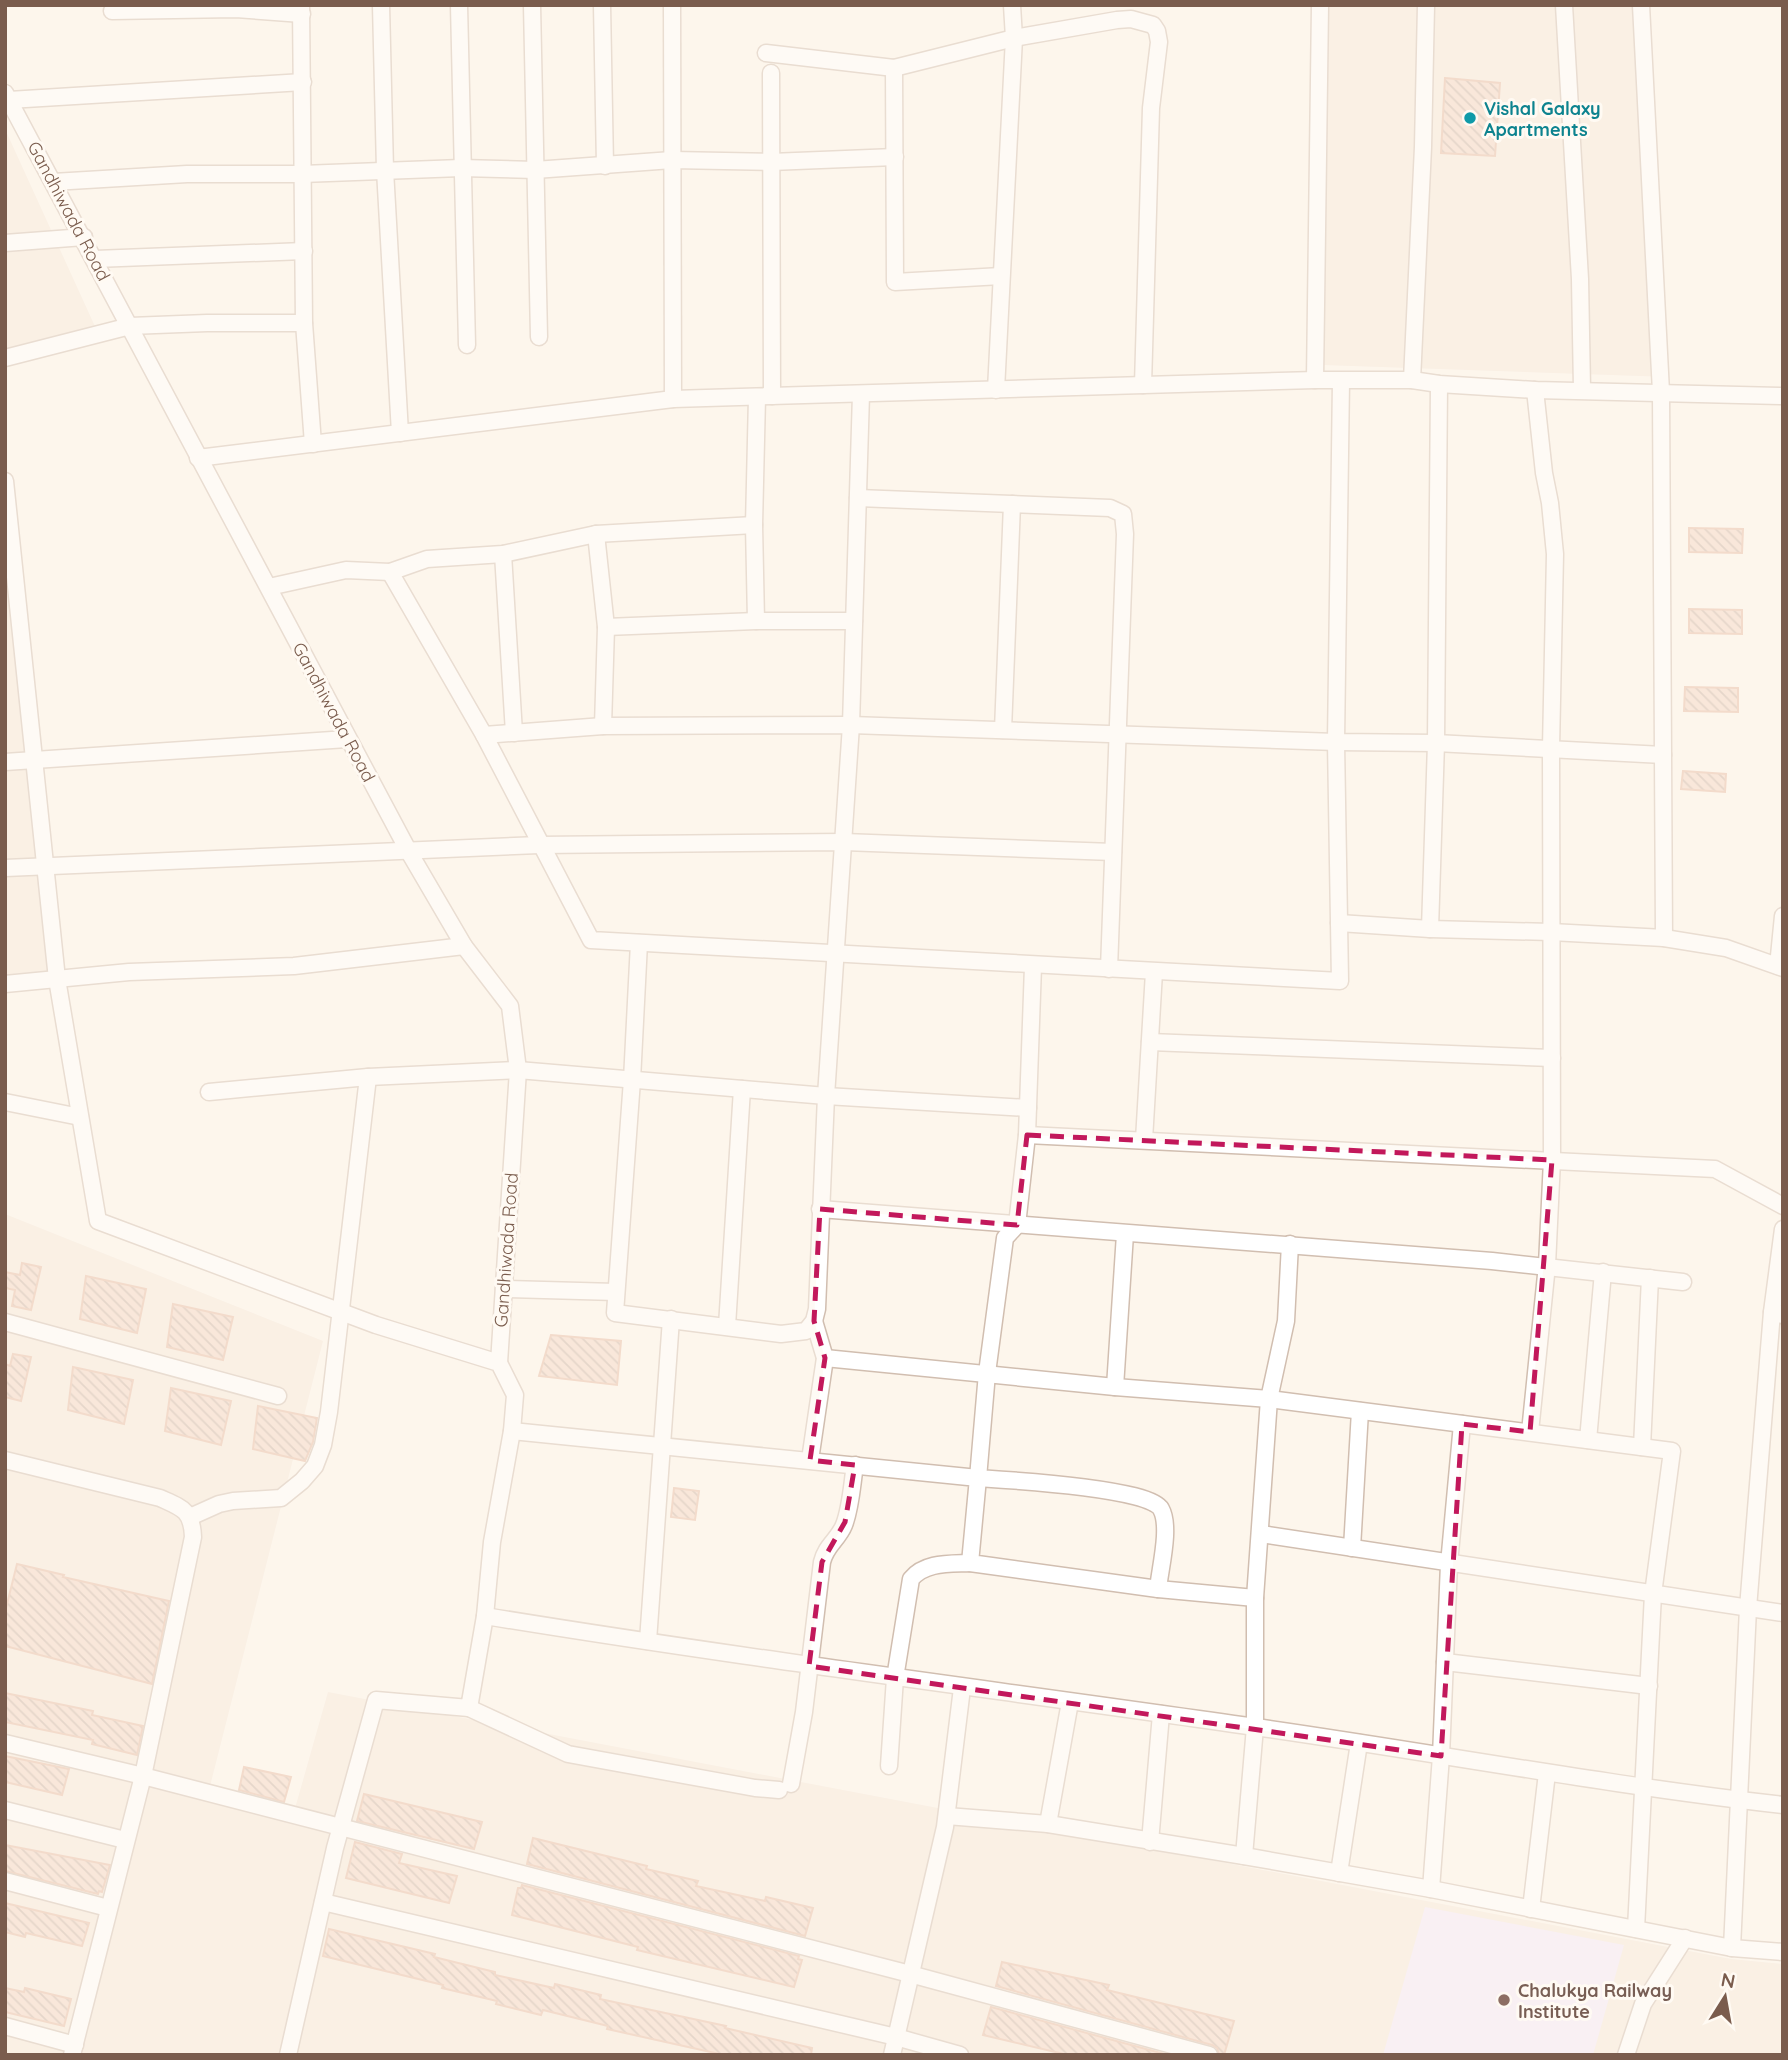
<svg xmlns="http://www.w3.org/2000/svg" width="1788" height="2060" viewBox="0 0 1788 2060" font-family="Quicksand,sans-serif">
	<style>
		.residential { fill: #f5e8da }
		.education { fill: #f3e8fa }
		.building { fill: url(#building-back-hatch); stroke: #e6bba3; stroke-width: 2 }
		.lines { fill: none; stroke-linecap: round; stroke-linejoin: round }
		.street-casing { stroke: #d1beb0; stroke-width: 19 }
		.street { stroke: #fff; stroke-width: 16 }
		.marked { fill: none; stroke: #c2185b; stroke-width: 5; stroke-dasharray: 14 9; stroke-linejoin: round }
		.culture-dot { fill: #0f9aa8; stroke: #fffaf3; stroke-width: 2.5 }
		.education-dot { fill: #8d6e63; stroke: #fffaf3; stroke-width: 2.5 }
		.labels { text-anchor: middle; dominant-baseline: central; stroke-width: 6; stroke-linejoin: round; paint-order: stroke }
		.culture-label { font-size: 18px; font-weight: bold; fill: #0d838f; stroke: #fffaf3; text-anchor: start }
		.street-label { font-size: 18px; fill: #7a5c4d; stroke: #fffaf3 }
		.education-label { font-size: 18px; font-weight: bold; fill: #785e54; stroke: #fffaf3; text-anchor: start }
	</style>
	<defs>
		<pattern id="building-back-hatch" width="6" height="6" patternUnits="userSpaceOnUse" patternTransform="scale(1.75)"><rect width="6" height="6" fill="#f3d5c3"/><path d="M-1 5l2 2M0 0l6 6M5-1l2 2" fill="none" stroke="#cab0a1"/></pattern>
	</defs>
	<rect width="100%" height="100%" fill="#fdf6ec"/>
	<g class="residential">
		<polygon points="1318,5 1645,5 1668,377 1322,365 1327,76"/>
		<polygon points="5,129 98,333 5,358"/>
		<polygon points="5,478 57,979 5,984"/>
		<polygon points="5,1214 323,1341 207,1798 294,1812 328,1692 1731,1959 1783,1964 1783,2055 5,2055"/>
	</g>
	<polygon class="education" points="1425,1907 1624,1945 1593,2055 1383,2055"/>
	<g class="building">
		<polygon points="1445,78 1500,83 1495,156 1441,153"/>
		<polygon points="1689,528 1743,529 1742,553 1689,552"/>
		<polygon points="1689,609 1742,610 1742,634 1689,633"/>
		<polygon points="1685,687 1738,688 1738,712 1684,711"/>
		<polygon points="1683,771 1726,774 1725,792 1681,789"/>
		<polygon points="22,1263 41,1267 31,1310 12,1306 15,1290 5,1288 5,1272 20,1275"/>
		<polygon points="86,1276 146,1289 137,1333 80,1319"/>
		<polygon points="173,1304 233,1317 223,1360 167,1347"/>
		<polygon points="551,1335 621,1341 617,1385 539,1376"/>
		<polygon points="13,1354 31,1357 21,1401 5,1397 5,1364 10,1366"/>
		<polygon points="73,1367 133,1380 124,1424 68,1410"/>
		<polygon points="171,1388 231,1401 221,1445 165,1431"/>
		<polygon points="258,1406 317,1418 313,1442 305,1461 253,1449"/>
		<polygon points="674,1488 699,1491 695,1520 671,1517"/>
		<polygon points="17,1564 64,1575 63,1577 169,1601 152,1684 5,1646 5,1612"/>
		<polygon points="5,1693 93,1711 92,1715 143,1726 137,1755 92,1744 93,1740 5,1722"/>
		<polygon points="5,1756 69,1769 62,1795 5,1782"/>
		<polygon points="244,1767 291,1777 284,1802 239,1790"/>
		<polygon points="364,1794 482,1822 474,1849 357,1821"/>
		<polygon points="533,1838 647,1866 646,1869 698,1881 696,1886 765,1901 766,1897 813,1908 805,1936 527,1864"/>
		<polygon points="355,1842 402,1854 399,1863 457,1876 449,1903 346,1878"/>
		<polygon points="5,1845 110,1865 102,1892 99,1891 98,1894 5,1871"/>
		<polygon points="522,1885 799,1956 798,1959 802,1960 794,1987 637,1950 638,1947 512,1915 518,1888 521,1888"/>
		<polygon points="5,1903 89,1923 82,1946 26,1933 25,1937 5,1932"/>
		<polygon points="329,1929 435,1954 434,1957 495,1972 495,1975 554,1988 555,1984 601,1995 600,1999 726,2026 725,2028 812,2048 811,2055 724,2055 607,2029 608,2026 543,2010 541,2015 496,2004 497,2001 442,1988 443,1985 323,1956"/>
		<polygon points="1002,1962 1109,1985 1107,1990 1234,2021 1224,2055 1219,2055 1217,2048 1212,2045 996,1986"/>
		<polygon points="5,1988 24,1992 25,1988 71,1999 64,2026 5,2012"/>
		<polygon points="991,2007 1168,2055 1068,2055 983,2035"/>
	</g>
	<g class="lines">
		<defs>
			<g id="street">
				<polyline points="301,5 304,323 313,444"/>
				<polyline points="381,5 385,170 400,433"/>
				<polyline points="459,5 467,345"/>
				<polyline points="532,5 539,337"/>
				<polyline points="602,5 605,166"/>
				<polyline points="672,5 673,399"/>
				<polyline points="1564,5 1580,279 1582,389"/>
				<polyline points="1641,5 1661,392 1664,938"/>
				<polyline points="112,11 236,9 302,14"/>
				<polyline points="766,53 894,68"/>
				<polyline points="771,73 772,396"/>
				<polyline points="5,93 409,852 464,946 510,1006 518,1070 499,1363"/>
				<polyline points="9,100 303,82"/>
				<polyline points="53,182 187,174 302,174 461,168 535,170 672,160 771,162 895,157"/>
				<polyline points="5,243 84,237"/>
				<polyline points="95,259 304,251"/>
				<polyline points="1001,276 895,282 894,68 1014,38 1117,20 1131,19 1153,25 1157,31 1159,42 1151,108 1143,385"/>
				<polyline points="5,358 130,326 207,323 304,323"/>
				<polyline points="1315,380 1320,5"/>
				<polyline points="1412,380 1423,147 1426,5"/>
				<polyline points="996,390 1014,38 1012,5"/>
				<polyline points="198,458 673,399 1315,380 1412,380 1439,384 1535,390 1783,396"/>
				<polyline points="5,481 57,979 98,1221 376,1325 499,1363 515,1395 512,1431 492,1542 485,1616 469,1708 376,1700 335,1848 288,2055"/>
				<polyline points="858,498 1110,508 1123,514 1125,534 1109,969"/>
				<polyline points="596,534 606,627 603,726"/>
				<polyline points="503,554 514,733"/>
				<polyline points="390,572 484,735 591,940 1340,981 1336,742 1341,381"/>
				<polyline points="269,587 346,570 390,572 427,559 503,554 596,534 754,525"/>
				<polyline points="756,621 754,525 757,397"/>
				<polyline points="606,627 756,621 854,621"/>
				<polyline points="1003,730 1012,504"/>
				<polyline points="484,735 603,726 851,725 1336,742 1436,743 1663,755"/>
				<polyline points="5,762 347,739"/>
				<polyline points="5,868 539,845 844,842 1113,852"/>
				<polyline points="1339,923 1430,929 1551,932 1664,938 1726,948 1783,968"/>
				<polyline points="1430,929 1436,743 1439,384"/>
				<polyline points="639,943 632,1080 615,1313 781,1334 806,1331 814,1321 817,1309 826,1096 851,725 861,394"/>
				<path d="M 1033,966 L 1027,1135 L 1017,1225 L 1005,1238 L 987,1373 L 978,1478 C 1007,1480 1150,1488 1161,1509 C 1171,1527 1160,1568 1158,1589"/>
				<polyline points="1778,966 1783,916"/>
				<polyline points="5,984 129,972 294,966 464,946"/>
				<polyline points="1150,1042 1552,1058"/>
				<polyline points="209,1092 368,1077 518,1070 826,1096 1028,1108"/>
				<polyline points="5,1102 80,1117"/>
				<polyline points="1027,1135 1715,1169 1783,1206"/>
				<polyline points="1144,1140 1154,972"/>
				<polyline points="820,1209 1492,1261 1683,1282"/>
				<polyline points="504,1289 616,1292"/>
				<polyline points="1772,1312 1783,1229"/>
				<polyline points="5,1322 278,1396"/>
				<polyline points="727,1326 742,1089"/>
				<polyline points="825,1358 1115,1387 1269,1399 1672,1451 1653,1594 1636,1929"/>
				<polyline points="1115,1387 1125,1234"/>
				<polyline points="512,1431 978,1478 970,1563 1158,1589 1255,1598"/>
				<polyline points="1530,1432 1547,1265 1552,1160 1551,748 1555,554 1550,503 1544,473 1535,390"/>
				<polyline points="1588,1440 1603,1272"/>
				<polyline points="1642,1447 1650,1278"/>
				<path d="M 5,1460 L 160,1498 C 182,1508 192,1510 193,1537 L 143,1776 L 72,2055"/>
				<polyline points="810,1460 825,1358 814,1321"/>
				<polyline points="190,1517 219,1504 233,1501 281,1498 302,1481 315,1466 323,1445 329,1412 368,1077"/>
				<polyline points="1261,1534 1783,1613"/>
				<polyline points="1352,1548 1360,1411"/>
				<path d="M 485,1616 C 741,1658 998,1690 1255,1727 C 1431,1752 1606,1785 1783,1805"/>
				<polyline points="648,1641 671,1319"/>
				<polyline points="1445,1662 1649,1686"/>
				<polyline points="469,1708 568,1754 755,1788 779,1790"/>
				<polyline points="5,1743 143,1776 910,1974 1209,2055"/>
				<path d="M 889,1766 L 895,1678 L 911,1579 C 925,1562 949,1564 970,1563"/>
				<path d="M 791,1784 L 804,1712 L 822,1562 C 826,1545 838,1540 844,1525 C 851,1507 852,1484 855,1465"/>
				<polyline points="5,1810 125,1840"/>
				<polyline points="947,1816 1048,1824 1244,1856 1431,1889 1732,1948 1783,1952"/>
				<polyline points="1048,1824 1070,1702"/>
				<polyline points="1150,1842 1161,1714"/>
				<polyline points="1244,1856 1255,1727 1255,1598 1269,1399 1286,1321 1290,1244"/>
				<polyline points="1339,1873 1359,1743"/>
				<polyline points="5,1881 108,1908"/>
				<polyline points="1431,1889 1441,1756 1449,1564 1462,1424"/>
				<polyline points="323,1902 896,2037 960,2055"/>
				<polyline points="1531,1909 1547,1773"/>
				<polyline points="1732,1948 1748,1608 1772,1312 1783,1315"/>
				<polyline points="5,2026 75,2045"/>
				<polyline points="892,2055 945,1827 962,1688"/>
				<polyline points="1626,2055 1643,2004 1685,1938"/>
			</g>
		</defs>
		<use href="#street" class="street-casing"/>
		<use href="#street" class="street"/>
	</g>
	<path d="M0 0H1788V2060H0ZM 1027,1135 L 1552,1160 L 1530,1432 L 1462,1424 L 1441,1756 L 809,1666 L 822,1562 L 845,1522 L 855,1465 L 810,1460 L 825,1358 L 814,1321 L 820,1209 L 1017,1225 Z" fill="#fdf6ec" fill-opacity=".55" fill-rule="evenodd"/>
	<path class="marked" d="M 1027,1135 L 1552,1160 L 1530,1432 L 1462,1424 L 1441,1756 L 809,1666 L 822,1562 L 845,1522 L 855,1465 L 810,1460 L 825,1358 L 814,1321 L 820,1209 L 1017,1225 Z"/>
	<circle class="culture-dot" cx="1470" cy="118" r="7"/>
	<circle class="education-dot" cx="1504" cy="2000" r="7"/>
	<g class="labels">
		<g class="culture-label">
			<text x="1484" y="108">Vishal Galaxy<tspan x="1484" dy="21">Apartments</tspan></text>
		</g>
		<g class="street-label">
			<text transform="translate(69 211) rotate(62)">Gandhiwada Road</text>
			<text transform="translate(334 712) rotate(62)">Gandhiwada Road</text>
			<text transform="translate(506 1250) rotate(-86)">Gandhiwada Road</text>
		</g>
		<g class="education-label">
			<text x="1518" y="1990">Chalukya Railway<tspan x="1518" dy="21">Institute</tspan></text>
		</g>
	</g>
	<rect width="1788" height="2060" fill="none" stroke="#7a5c4d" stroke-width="14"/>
	<g transform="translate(1725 1997) rotate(11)" stroke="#fffaf3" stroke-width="5" paint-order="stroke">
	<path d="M0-5L12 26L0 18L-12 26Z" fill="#7a5c4d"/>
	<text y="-10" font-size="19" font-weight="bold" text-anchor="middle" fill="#7a5c4d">N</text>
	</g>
</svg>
